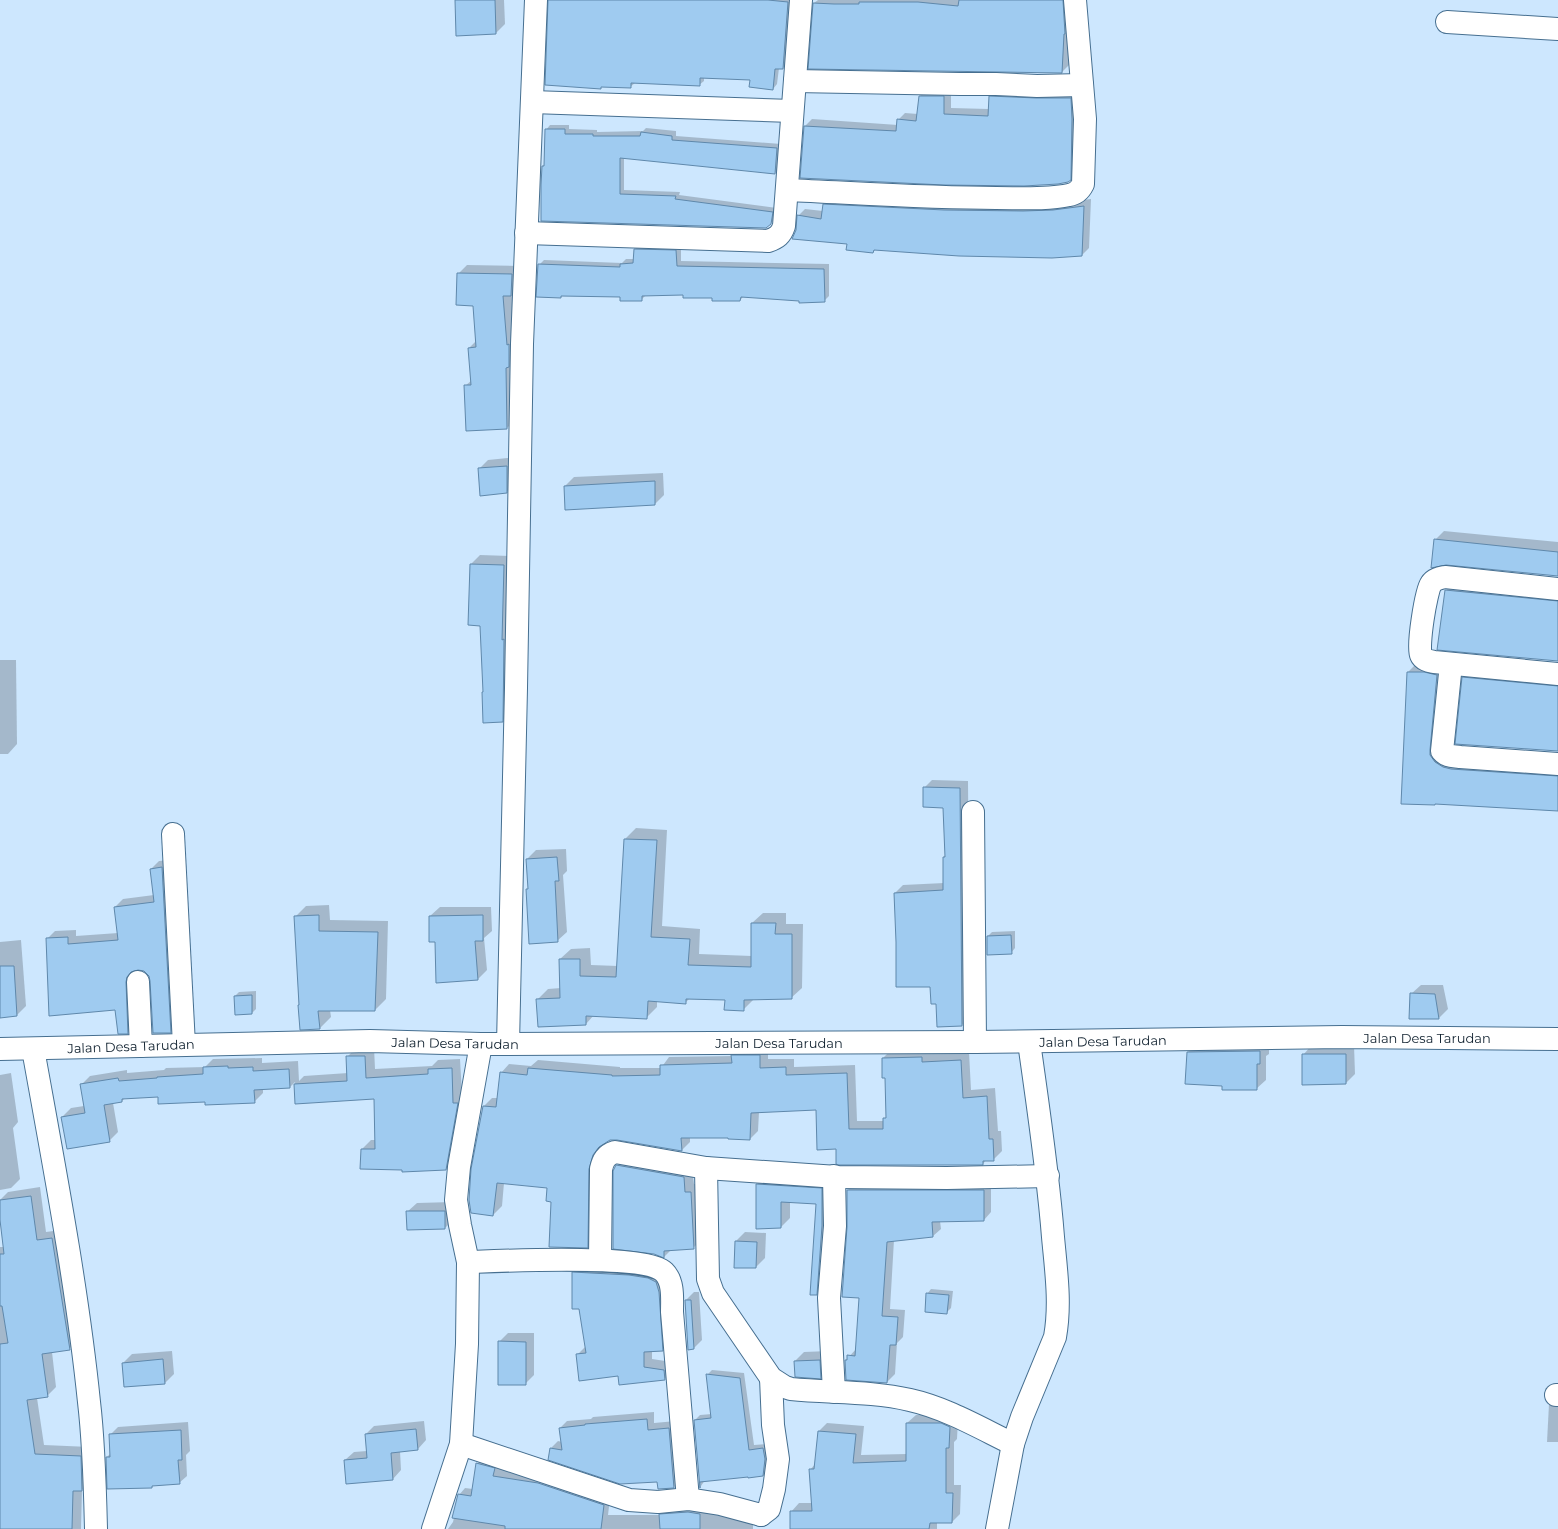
<svg xmlns="http://www.w3.org/2000/svg" width="1558" height="1529" viewBox="0 0 1558 1529" font-family="Montserrat,sans-serif">
	<style>
		.shadow { fill: #0003 }
		.building { fill: #9fcbf0; stroke: #5f88ab }
		.lines { fill: none; stroke-linecap: round; stroke-linejoin: round }
		.street-casing { stroke: #466f90; stroke-width: 24 }
		.secondary-casing { stroke: #466f90; stroke-width: 24 }
		.street { stroke: #fff; stroke-width: 22 }
		.secondary { stroke: #fff; stroke-width: 22 }
		.labels { text-anchor: middle; dominant-baseline: central; stroke-width: 3; stroke-linejoin: round; paint-order: stroke }
		.street-label { font-size: 13px; fill: #0f202e; stroke: #fff }
	</style>
	<rect width="100%" height="100%" fill="#cde7fe"/>
	<g class="shadow">
		<polygon points="456,0 504,0 505,24 496,33"/>
		<polygon points="549,0 792,0 788,63 783,68 779,68 777,84 773,89 751,79 704,77 704,81 699,85 635,83 630,87"/>
		<polygon points="818,0 1070,0 1071,27 1069,65 1062,72 814,3"/>
		<polygon points="926,89 951,90 951,108 989,109 990,97 996,90 1077,91 1077,173 1070,180 801,177 805,126 812,119 898,125 898,120 905,113 918,114 920,96"/>
		<polygon points="550,125 569,125 569,129 597,130 597,132 643,131 646,128 676,131 676,136 781,144 780,168 775,173 624,157 624,190 680,192 679,195 777,208 776,218 771,223 542,220 543,166 545,164 546,130"/>
		<polygon points="831,198 1060,203 1091,199 1089,248 1082,255 876,249 873,252 848,243 797,230 798,216 805,209 823,211 824,205"/>
		<polygon points="640,245 681,246 681,261 829,264 829,296 824,301 744,296 740,300 684,294 646,295 641,300 621,296 563,295 561,297 539,265 544,260 622,263 626,259 634,259 635,249"/>
		<polygon points="467,265 521,266 520,286 513,293 516,336 516,419 507,428 465,386 472,380 469,348 476,341 474,305 458,274"/>
		<polygon points="516,457 516,483 506,492 479,469 488,460"/>
		<polygon points="663,473 664,495 655,504 565,486 574,477"/>
		<polygon points="1444,531 1558,542 1558,575 1446,564 1435,540"/>
		<polygon points="480,555 513,556 511,712 502,721 484,691 481,625 471,564"/>
		<polygon points="1455,581 1558,592 1558,660 1446,590"/>
		<polygon points="0,660 16,660 17,744 8,754 0,754"/>
		<polygon points="1417,663 1446,666 1442,750 1558,767 1558,810 1436,803 1435,804 1408,672"/>
		<polygon points="1472,669 1558,677 1558,750 1463,678"/>
		<polygon points="932,780 968,781 970,1017 962,1025 937,1003 895,893 903,885 944,883 944,857 945,855 944,807 924,788"/>
		<polygon points="636,828 667,830 662,926 700,929 699,954 752,956 752,923 763,913 786,913 786,924 803,924 802,988 791,998 754,999 743,1010 726,999 690,998 685,1003 657,1001 657,1007 646,1018 594,1015 586,1024 537,1000 548,989 561,988 560,959 571,949 590,948 591,965 618,966 625,839"/>
		<polygon points="566,849 567,871 563,875 567,932 557,941 529,888 527,859 536,850"/>
		<polygon points="170,860 178,1024 170,1032 150,975 145,970 134,970 136,1025 127,1033 116,1009 47,939 55,931 76,930 76,936 118,933 115,907 123,899 154,895 151,869 159,861"/>
		<polygon points="329,905 330,920 388,921 386,999 375,1010 330,1010 331,1017 320,1028 301,1029 299,1005 295,917 306,906"/>
		<polygon points="440,907 491,907 492,931 484,938 487,970 478,979 436,941 430,916"/>
		<polygon points="1015,931 1015,948 1011,953 988,936 992,932"/>
		<polygon points="21,940 26,1006 17,1015 0,1017 0,942"/>
		<polygon points="1421,985 1443,985 1448,1009 1439,1018 1410,1018 1411,994"/>
		<polygon points="256,991 256,1009 252,1013 236,1014 235,996 239,992"/>
		<polygon points="1269,1042 1269,1054 1266,1056 1266,1080 1256,1089 1223,1085 1188,1052 1197,1043"/>
		<polygon points="1312,1045 1354,1045 1355,1074 1346,1083 1303,1055"/>
		<polygon points="374,1047 375,1069 432,1066 438,1060 460,1059 462,1094 455,1160 446,1169 403,1169 362,1149 371,1140 376,1140 375,1098 296,1103 295,1082 290,1087 263,1088 263,1093 254,1102 206,1101 158,1096 125,1098 122,1101 113,1103 118,1132 109,1141 62,1117 71,1108 84,1106 81,1085 90,1076 127,1070 127,1073 164,1070 166,1068 205,1067 213,1059 262,1058 262,1063 298,1061 299,1081 304,1076 348,1073 347,1057 356,1048"/>
		<polygon points="741,1047 768,1047 768,1059 794,1059 794,1067 855,1065 857,1121 884,1121 887,1116 886,1077 883,1058 891,1050 930,1049 930,1054 969,1052 971,1090 995,1088 998,1131 1001,1131 1002,1151 993,1160 986,1160 983,1164 837,1148 817,1109 759,1112 758,1131 750,1139 729,1137 690,1137 690,1142 682,1150 617,1139 610,1139 601,1146 597,1160 596,1238 587,1247 552,1201 548,1187 504,1183 502,1206 493,1215 484,1106 492,1098 498,1098 501,1073 509,1064 531,1066 538,1060 620,1067 620,1068 661,1068 669,1057 733,1056"/>
		<polygon points="11,1073 18,1122 13,1128 20,1179 11,1188 0,1190 0,1075"/>
		<polygon points="626,1157 692,1169 694,1184 699,1184 702,1239 693,1248 672,1249 664,1257 617,1166"/>
		<polygon points="766,1175 830,1180 825,1285 816,1294 817,1203 790,1201 790,1218 781,1227 757,1228 757,1184"/>
		<polygon points="856,1182 991,1182 991,1212 984,1220 940,1221 941,1229 933,1236 894,1240 890,1309 905,1310 903,1337 897,1343 895,1374 887,1382 846,1360 857,1348 860,1297 848,1227 848,1190"/>
		<polygon points="40,1187 46,1232 61,1230 78,1340 69,1349 52,1352 56,1387 47,1396 37,1398 44,1445 90,1447 91,1481 82,1490 81,1529 0,1529 0,1247 4,1247 0,1212 0,1200 8,1192"/>
		<polygon points="453,1202 454,1219 445,1228 407,1212 417,1203"/>
		<polygon points="745,1232 766,1233 765,1258 756,1267 736,1241"/>
		<polygon points="581,1264 664,1274 671,1341 662,1350 652,1350 652,1359 672,1362 673,1371 665,1379 619,1375 577,1355 586,1346 573,1273"/>
		<polygon points="931,1289 953,1291 951,1308 947,1312 927,1294"/>
		<polygon points="694,1292 699,1292 702,1340 694,1348 686,1300"/>
		<polygon points="508,1333 534,1333 534,1375 525,1384 499,1342"/>
		<polygon points="172,1351 174,1374 165,1383 125,1386 123,1363 132,1354"/>
		<polygon points="829,1351 829,1368 820,1378 795,1361 804,1352"/>
		<polygon points="712,1370 744,1373 754,1445 768,1444 768,1470 763,1476 749,1476 705,1480 701,1486 695,1420 700,1415 712,1414 707,1375"/>
		<polygon points="1558,1395 1558,1442 1547,1442 1549,1404"/>
		<polygon points="654,1412 654,1423 676,1421 681,1480 674,1487 658,1488 658,1481 551,1448 558,1441 562,1442 560,1428 567,1421 591,1419 593,1417"/>
		<polygon points="916,1415 950,1415 958,1419 957,1439 954,1442 954,1485 961,1485 960,1514 952,1522 937,1522 937,1529 791,1529 791,1512 799,1503 812,1503 810,1470 816,1463 819,1431 827,1423 864,1426 861,1455 907,1454 907,1423"/>
		<polygon points="424,1421 426,1440 418,1449 400,1451 401,1470 393,1479 345,1460 354,1452 367,1451 366,1434 374,1426"/>
		<polygon points="188,1422 190,1451 186,1455 187,1476 179,1483 154,1485 152,1487 107,1457 111,1453 110,1435 118,1427"/>
		<polygon points="484,1457 501,1462 500,1469 545,1476 610,1498 608,1515 660,1515 667,1508 695,1505 753,1517 753,1529 448,1529 453,1522 459,1495 465,1488 473,1489 477,1464"/>
	</g>
	<g class="building">
		<polygon points="455,0 495,0 496,34 456,36"/>
		<polygon points="548,0 768,0 788,2 783,69 775,69 773,90 749,87 750,80 700,78 700,86 631,83 631,88 601,87 601,89 545,85"/>
		<polygon points="959,0 1063,0 1065,34 1064,34 1062,73 808,69 813,3 834,4 859,4 859,2 918,2 958,6"/>
		<polygon points="919,96 944,96 944,114 988,116 989,96 1036,98 1071,98 1072,119 1071,180 1068,182 1058,184 1024,186 944,185 800,178 804,126 896,131 897,119 916,121"/>
		<polygon points="545,129 565,129 565,134 593,134 593,136 640,136 641,132 672,136 672,140 777,148 775,174 620,158 620,194 676,196 675,199 773,212 771,224 766,228 541,221 541,185 542,166 544,166"/>
		<polygon points="823,204 944,210 1023,211 1053,210 1084,206 1082,256 1052,258 959,256 874,250 873,253 846,250 847,244 792,239 796,230 797,215 821,219"/>
		<polygon points="634,249 676,250 677,266 824,269 825,302 799,303 799,301 741,297 740,301 712,301 712,298 683,298 683,295 642,296 642,301 620,301 620,297 561,296 561,298 536,297 538,264 620,267 620,264 633,263"/>
		<polygon points="457,273 512,274 511,296 503,296 507,345 509,344 509,367 506,368 507,429 466,431 464,385 471,385 468,348 476,347 473,306 456,305"/>
		<polygon points="507,466 507,493 480,496 478,468"/>
		<polygon points="655,481 655,505 565,510 564,486"/>
		<polygon points="1434,539 1558,552 1558,576 1446,565 1431,568"/>
		<polygon points="470,564 504,565 502,640 504,639 503,722 483,723 482,692 483,692 480,626 468,625"/>
		<polygon points="1445,590 1558,601 1558,661 1437,650"/>
		<polygon points="1407,672 1424,672 1437,675 1430,750 1430,755 1435,762 1443,767 1451,769 1558,776 1558,811 1435,804 1435,805 1401,804"/>
		<polygon points="1462,677 1558,686 1558,751 1455,744"/>
		<polygon points="923,787 960,788 962,1026 937,1027 936,1004 931,1004 930,987 896,987 896,942 894,893 943,890 943,857 945,857 943,808 923,807"/>
		<polygon points="624,839 657,840 651,937 690,939 688,965 751,967 751,923 776,923 775,934 792,934 792,999 744,1000 744,1011 724,1010 725,1000 686,999 686,1004 648,1001 647,1019 586,1016 586,1025 538,1027 536,999 560,998 559,959 580,959 580,976 616,977"/>
		<polygon points="557,857 559,881 555,881 558,942 529,944 526,889 528,889 526,859"/>
		<polygon points="162,867 171,1033 153,1033 150,981 149,976 144,971 138,970 131,972 127,977 126,982 128,1034 118,1034 115,1010 49,1016 46,938 68,937 68,944 118,940 114,907 154,902 150,869"/>
		<polygon points="319,915 319,931 378,932 375,1011 318,1011 320,1029 300,1030 298,1005 299,1005 294,916"/>
		<polygon points="483,915 483,941 475,941 478,980 436,983 435,942 429,942 429,916"/>
		<polygon points="1011,935 1012,954 987,955 987,936"/>
		<polygon points="0,966 14,966 17,1016 0,1018"/>
		<polygon points="1410,993 1435,994 1439,1019 1409,1019"/>
		<polygon points="252,995 252,1014 235,1015 234,996"/>
		<polygon points="1260,1051 1260,1064 1257,1064 1257,1090 1222,1090 1222,1086 1185,1084 1187,1052"/>
		<polygon points="1302,1054 1346,1054 1346,1084 1302,1085"/>
		<polygon points="731,1055 760,1055 760,1068 786,1067 786,1075 847,1073 849,1129 883,1129 883,1118 886,1118 885,1078 882,1078 882,1058 922,1057 922,1062 961,1060 963,1098 987,1096 989,1139 993,1139 994,1161 983,1161 983,1165 838,1165 836,1164 836,1149 817,1150 816,1110 751,1113 750,1140 728,1139 728,1138 681,1138 682,1151 617,1140 610,1140 599,1147 593,1155 589,1169 588,1248 549,1247 551,1202 546,1201 547,1188 497,1183 493,1216 471,1213 469,1200 471,1169 483,1106 496,1107 500,1072 527,1075 528,1068 612,1075 612,1076 660,1075 660,1065 732,1063"/>
		<polygon points="346,1056 365,1056 366,1078 428,1074 428,1069 452,1068 453,1103 458,1103 446,1170 402,1172 402,1170 360,1169 361,1149 375,1149 374,1099 295,1104 294,1084 347,1081"/>
		<polygon points="228,1066 228,1068 253,1067 253,1071 289,1069 290,1088 254,1090 255,1103 205,1105 205,1102 158,1104 158,1097 122,1099 122,1102 104,1105 110,1142 67,1149 61,1117 85,1113 80,1084 118,1078 119,1081 157,1078 157,1077 203,1074 203,1067"/>
		<polygon points="616,1165 684,1177 685,1192 691,1192 694,1249 664,1251 664,1258 654,1254 613,1249 613,1171"/>
		<polygon points="756,1184 822,1188 822,1226 817,1295 810,1295 816,1204 781,1202 781,1228 756,1229"/>
		<polygon points="847,1190 984,1190 984,1221 932,1222 933,1237 887,1242 882,1316 898,1317 896,1345 890,1345 887,1383 846,1380 845,1360 847,1360 847,1355 855,1356 859,1298 842,1297 847,1227"/>
		<polygon points="31,1196 37,1240 52,1238 70,1350 42,1354 48,1397 27,1400 35,1454 81,1456 82,1491 73,1491 72,1529 0,1529 0,1344 8,1343 2,1306 0,1306 0,1254 4,1254 0,1220 0,1200"/>
		<polygon points="406,1211 445,1211 445,1229 407,1230"/>
		<polygon points="735,1241 757,1242 756,1268 734,1268"/>
		<polygon points="572,1272 629,1275 648,1278 656,1282 659,1292 663,1351 644,1352 644,1367 664,1370 665,1380 619,1385 618,1376 579,1381 576,1354 586,1353 579,1309 572,1309"/>
		<polygon points="926,1293 949,1295 947,1314 925,1312"/>
		<polygon points="685,1300 691,1300 694,1349 688,1350"/>
		<polygon points="498,1341 526,1342 526,1385 498,1385"/>
		<polygon points="163,1359 165,1384 124,1387 122,1363"/>
		<polygon points="820,1360 821,1379 795,1377 794,1361"/>
		<polygon points="706,1374 740,1378 749,1450 763,1448 765,1459 763,1476 748,1478 748,1477 700,1482 700,1488 694,1420 711,1418"/>
		<polygon points="647,1419 648,1430 669,1428 674,1488 658,1489 657,1482 620,1484 548,1460 550,1448 562,1450 559,1428 585,1425 585,1424"/>
		<polygon points="906,1423 941,1423 950,1427 949,1448 946,1448 946,1493 953,1493 952,1523 930,1523 929,1529 790,1529 790,1511 812,1511 809,1469 814,1469 818,1431 856,1434 853,1463 906,1461"/>
		<polygon points="416,1429 418,1450 391,1453 393,1480 346,1484 344,1460 367,1458 365,1434"/>
		<polygon points="181,1430 182,1460 178,1460 180,1484 152,1486 152,1488 107,1489 106,1457 110,1457 109,1434"/>
		<polygon points="476,1463 495,1468 493,1476 538,1483 604,1505 601,1529 505,1529 505,1526 452,1518 458,1494 471,1496"/>
		<polygon points="688,1512 700,1514 700,1529 660,1529 659,1514"/>
	</g>
	<g class="lines">
		<defs>
			<g id="street">
				<polyline points="1447,22 1558,29"/>
				<polyline points="795,81 960,84 996,84 1037,86 1082,85"/>
				<polyline points="532,102 792,111"/>
				<path d="M 787,190 C 856,193 927,198 996,198 C 1020,198 1046,200 1069,195 C 1076,194 1080,190 1083,184 L 1085,119 L 1075,0"/>
				<path d="M 526,233 L 768,241 C 777,238 781,235 784,226 L 801,0"/>
				<path d="M 1558,589 L 1445,577 C 1440,578 1434,579 1431,584 C 1426,591 1417,648 1421,655 C 1423,660 1429,661 1434,662 L 1558,674"/>
				<path d="M 1451,664 L 1442,751 C 1447,757 1453,756 1460,757 L 1558,764"/>
				<polyline points="973,812 975,1042"/>
				<polyline points="173,834 184,1045"/>
				<polyline points="138,982 141,1046"/>
				<polyline points="508,1044 516,688 522,344 536,0"/>
				<path d="M 33,1049 C 54,1166 77,1285 89,1402 C 94,1444 95,1487 96,1529"/>
				<path d="M 706,1168 L 708,1279 L 713,1293 L 771,1378 L 785,1387 L 791,1389 C 831,1393 871,1391 910,1400 C 946,1408 980,1428 1013,1444"/>
				<polyline points="834,1176 835,1226 829,1298 834,1392"/>
				<path d="M 600,1260 L 601,1169 C 603,1160 606,1155 615,1152 L 706,1168 L 837,1177 L 947,1178 L 1048,1176"/>
				<path d="M 468,1262 C 499,1261 646,1254 664,1272 C 674,1282 672,1299 672,1312 L 688,1499"/>
				<polyline points="1556,1395 1558,1395"/>
				<polyline points="461,1444 629,1500 658,1502 688,1499 720,1504 761,1515"/>
				<polyline points="761,1515 769,1509 774,1489 778,1459 773,1425 771,1378"/>
				<polyline points="433,1529 461,1444 467,1344 468,1262 460,1225 456,1200 459,1167 481,1044"/>
				<path d="M 997,1529 L 1013,1444 L 1022,1417 L 1055,1337 C 1061,1304 1056,1270 1053,1237 C 1048,1172 1038,1107 1029,1042"/>
			</g>
			<polyline id="secondary" points="0,1049 370,1041 481,1044 975,1042 1342,1037 1558,1039"/>
		</defs>
		<use href="#street" class="street-casing"/>
		<use href="#secondary" class="secondary-casing"/>
		<use href="#street" class="street"/>
		<use href="#secondary" class="secondary"/>
	</g>
	<g class="labels">
		<g class="street-label">
			<text x="1427" y="1038">Jalan Desa Tarudan</text>
			<text transform="translate(1103 1041) rotate(-1)">Jalan Desa Tarudan</text>
			<text transform="translate(455 1043) rotate(1)">Jalan Desa Tarudan</text>
			<text x="779" y="1043">Jalan Desa Tarudan</text>
			<text transform="translate(131 1046) rotate(-2)">Jalan Desa Tarudan</text>
		</g>
	</g>
</svg>
